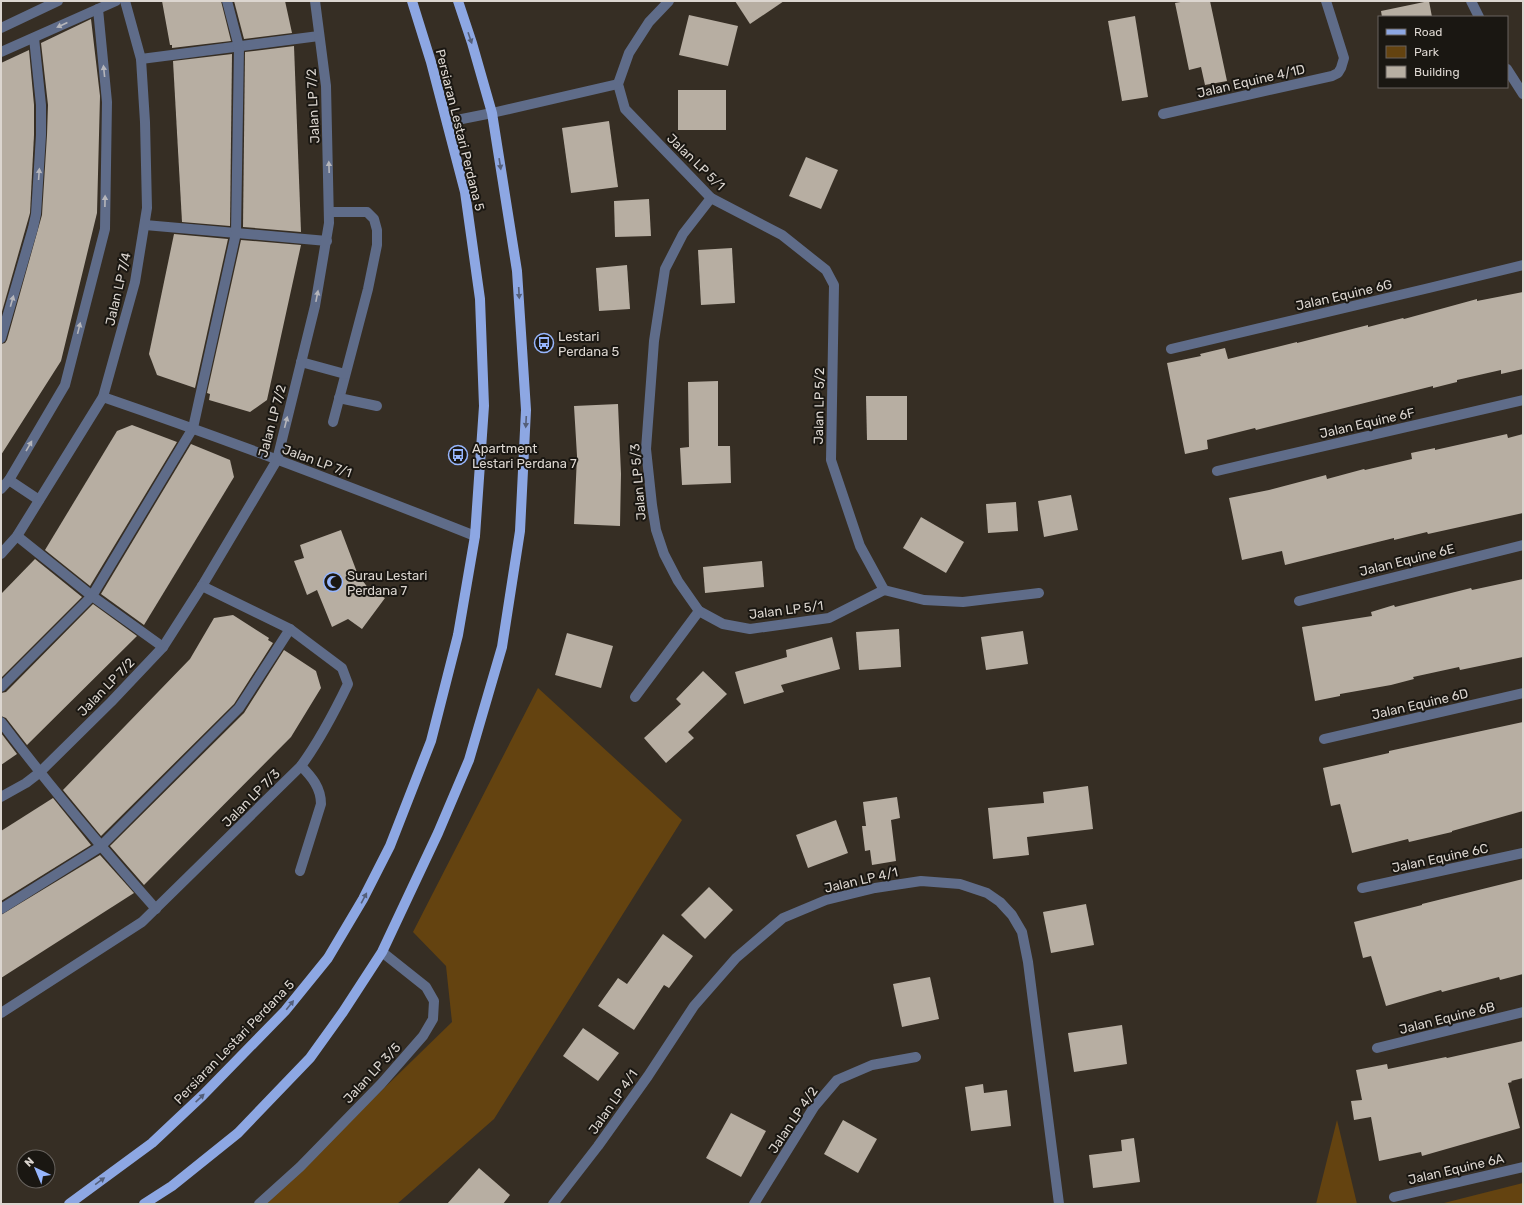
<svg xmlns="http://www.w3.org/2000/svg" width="1524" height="1205" viewBox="0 0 1524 1205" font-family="Rubik,sans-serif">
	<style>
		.green { fill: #644310 }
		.building { fill: #b7aea2 }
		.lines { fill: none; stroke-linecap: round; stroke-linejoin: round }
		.minor { stroke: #5f6c89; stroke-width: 10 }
		.major { stroke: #8da7e3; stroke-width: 10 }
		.oneway { fill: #b6b6bb }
		.oneway2 { fill: #545f7a }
		.labels { text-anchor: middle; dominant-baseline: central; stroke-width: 4; stroke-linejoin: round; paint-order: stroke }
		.street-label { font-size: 13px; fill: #dcd6d0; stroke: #1a1712 }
		.poi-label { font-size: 13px; fill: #dcd6d0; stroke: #1a1712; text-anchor: start }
	</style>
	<rect width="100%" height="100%" fill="#362e24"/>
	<g class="green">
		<polygon points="538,688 682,820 494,1119 397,1204 265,1204 452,1022 446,966 413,932"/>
		<polygon points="1337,1120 1357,1204 1316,1204"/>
		<polygon points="1523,1183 1523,1204 1440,1204"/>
	</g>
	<g class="building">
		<polygon points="162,1 221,1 231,41 172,48 172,45 170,45"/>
		<polygon points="234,1 285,1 292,33 244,39"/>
		<polygon points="735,1 784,1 750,24"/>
		<polygon points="1186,1 1210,1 1227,81 1205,85 1201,67 1189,70 1175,3"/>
		<polygon points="1429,1 1432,17 1382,17 1381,11"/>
		<polygon points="689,15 738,26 728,66 679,55"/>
		<polygon points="1135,16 1148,97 1122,101 1108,21"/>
		<polygon points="91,19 100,96 97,213 61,361 1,455 1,344 5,343 7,340 42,215 47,135 48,105 41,43"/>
		<polygon points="294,46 301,232 243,227 245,52"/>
		<polygon points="29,50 34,105 34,135 30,213 1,315 1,63"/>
		<polygon points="232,54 230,226 182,222 173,61"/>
		<rect x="678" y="90" width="48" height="40"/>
		<polygon points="609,121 618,187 571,193 562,128"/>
		<polygon points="806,157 838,170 821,209 789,196"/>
		<polygon points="649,199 651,236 615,237 614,201"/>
		<polygon points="174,234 228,239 195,388 157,375 149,354"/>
		<polygon points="241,240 301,245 267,400 250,412 209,400 210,394 207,393"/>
		<polygon points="732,248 735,303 701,305 698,250"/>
		<polygon points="627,265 630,309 599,311 596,268"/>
		<polygon points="1523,292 1523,369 1501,374 1501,370 1457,380 1457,382 1433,388 1433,386 1256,430 1255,428 1207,440 1208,449 1185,454 1167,363 1201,356 1200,354 1225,348 1228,359 1297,342 1297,343 1368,325 1368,327 1403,318 1404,319 1477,299 1477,301"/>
		<polygon points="718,381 718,446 730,446 731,483 682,485 680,448 689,447 688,382"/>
		<polygon points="866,396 907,396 907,440 867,440"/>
		<polygon points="618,404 621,474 620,526 574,524 577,456 574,406"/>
		<polygon points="132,425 177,442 90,586 45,550 117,431"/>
		<polygon points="1507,434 1508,438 1523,434 1523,513 1428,534 1427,532 1394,540 1394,538 1285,565 1282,551 1242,560 1229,498 1269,490 1326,475 1327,479 1364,469 1365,470 1412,459 1411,453 1435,448 1435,450"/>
		<polygon points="191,444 230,460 234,477 144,625 101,594"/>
		<polygon points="1071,495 1078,530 1044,537 1038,501"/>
		<polygon points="1016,502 1018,531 988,533 986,504"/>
		<polygon points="921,517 964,542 946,573 903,548"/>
		<polygon points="341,530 358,575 369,589 385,598 362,629 348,619 332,627 317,590 307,595 294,561 304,558 300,545"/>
		<polygon points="35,559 82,597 1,678 1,594"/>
		<polygon points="762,561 764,587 705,593 703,567"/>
		<polygon points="1523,579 1523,657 1460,670 1459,667 1413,677 1414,679 1391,685 1340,694 1340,696 1315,701 1302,627 1372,616 1371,612 1394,605 1395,607 1471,588 1472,590"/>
		<polygon points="93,604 137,636 27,745 6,718 1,716 1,693 6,692"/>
		<polygon points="233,615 269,638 268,640 273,643 234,704 101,836 63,790 190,659 214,618"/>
		<polygon points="899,629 901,667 859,670 856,632"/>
		<polygon points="1023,631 1028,664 986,670 981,637"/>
		<polygon points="567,633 613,646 601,688 555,675"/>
		<polygon points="832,637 840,669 781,685 784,692 744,704 735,672 787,657 786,650"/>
		<polygon points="284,650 316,671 321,688 291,737 144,885 110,846 244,713"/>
		<polygon points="703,671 727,694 688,732 694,738 666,763 644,738 681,704 676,699"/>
		<polygon points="1523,722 1523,811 1452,831 1452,832 1409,842 1408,839 1352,853 1340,804 1331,806 1323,768 1389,753 1389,751"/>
		<polygon points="1,733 17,754 1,765"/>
		<polygon points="1088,786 1093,829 1027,837 1029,855 993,859 988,808 1044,803 1043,792"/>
		<polygon points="897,797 900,818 891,820 896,861 872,865 870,850 865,851 862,826 866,826 863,802"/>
		<polygon points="53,798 91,845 1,901 1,831"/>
		<polygon points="836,820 848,853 808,868 796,835"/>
		<polygon points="100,855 134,893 1,978 1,915"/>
		<polygon points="1523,879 1523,974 1500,980 1499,977 1442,992 1441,990 1386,1006 1371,956 1363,958 1354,922 1422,905 1422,904"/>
		<polygon points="709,887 733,910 705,939 681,915"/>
		<polygon points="1086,904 1094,945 1051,953 1043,912"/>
		<polygon points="663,934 693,956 669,988 664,985 634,1030 598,1006 618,978 627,984"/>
		<polygon points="930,977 939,1019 902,1027 893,984"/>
		<polygon points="1122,1025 1127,1064 1074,1072 1068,1033"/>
		<polygon points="583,1028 619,1053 598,1081 563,1056"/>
		<polygon points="1523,1041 1523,1078 1511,1081 1512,1082 1508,1083 1520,1128 1422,1156 1421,1152 1379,1161 1371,1117 1354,1120 1351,1101 1362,1100 1356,1070 1387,1064 1388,1069 1446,1057 1447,1058"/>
		<polygon points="983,1084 984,1093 1007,1090 1011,1126 971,1131 965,1087"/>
		<polygon points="731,1113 766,1131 741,1177 706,1158"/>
		<polygon points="843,1120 877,1139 858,1173 824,1154"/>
		<polygon points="1134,1138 1140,1182 1093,1188 1089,1155 1122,1151 1121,1140"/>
		<polygon points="479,1168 510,1195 503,1204 447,1204"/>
	</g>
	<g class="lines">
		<g class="minor">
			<polyline points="669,1 649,22 629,53 618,84 625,109 711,198 782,235 826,270 834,285 831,460 860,546 884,590"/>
			<polyline points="1471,1 1479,17"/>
			<polyline points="1,28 58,1"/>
			<polyline points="1,52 116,1"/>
			<polyline points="141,59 319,36"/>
			<polyline points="1507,69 1523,94"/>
			<polyline points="1163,114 1332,76 1338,73 1341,68 1344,58 1326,1"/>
			<polyline points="447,122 492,113 618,84"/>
			<polyline points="330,212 367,212 374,219 377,230 377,245 368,289 333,422"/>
			<polyline points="145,225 327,241"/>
			<polyline points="1,338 33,228 36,214 41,135 41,105 34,38"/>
			<polyline points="1171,349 1429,288 1523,265"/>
			<polyline points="301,362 345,374"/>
			<path d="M 103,397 C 228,440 352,487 475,536"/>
			<polyline points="339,398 377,406"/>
			<polyline points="1217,471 1523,400"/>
			<polyline points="9,480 39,500"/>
			<polyline points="1,489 9,480 65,385 105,229 107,102 98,9"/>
			<polyline points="17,536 92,596 163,647"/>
			<polyline points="1,554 17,536 103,397 135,282 147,208 145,122 141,59 125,1"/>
			<polyline points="1299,601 1523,545"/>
			<polyline points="699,611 723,624 750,629 829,618 884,590 924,600 963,602 1039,593"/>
			<polyline points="1,687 92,596 193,428 236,233 239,47 227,1"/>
			<polyline points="635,697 699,611 678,581 664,554 656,530 652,505 646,449 654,341 665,269 683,234 711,198"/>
			<path d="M 1,722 C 50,787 102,848 156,909"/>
			<polyline points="1324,739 1523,693"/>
			<polyline points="1,797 26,783 39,773 111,702 163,647 202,586 277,460 315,306 329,223 326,86 315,1"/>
			<path d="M 300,871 L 321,804 C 321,788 312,777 301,766"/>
			<polyline points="1362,888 1523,853"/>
			<polyline points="1,909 100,847 239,708 290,629"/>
			<path d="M 1,1013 L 142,922 L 301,766 C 320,740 334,713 348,684 L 342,668 L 290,629 L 202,586"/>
			<polyline points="1377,1048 1523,1012"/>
			<polyline points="1394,1197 1523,1167"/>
			<polyline points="259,1204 300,1167 381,1084 423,1036 433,1019 434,1001 426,987 382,952"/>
			<polyline points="553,1204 598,1146 648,1076 694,1006 736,958 783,918 826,900 875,888 921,881 960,884 987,893 1000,902 1012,915 1022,932 1028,962 1059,1204"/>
			<polyline points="754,1204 814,1107 837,1080 872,1065 916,1057"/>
		</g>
		<g class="major">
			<polyline points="69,1204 152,1143 203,1095 285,1011 328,958 363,899 390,846 431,741 458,635 475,536 484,406 480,299 465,192 431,62 412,1"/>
			<polyline points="144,1204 172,1186 238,1133 310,1058 343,1012 382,952 438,833 469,760 502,647 520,531 526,410 517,271 492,113 472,43 458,1"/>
		</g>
	</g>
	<defs><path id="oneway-solid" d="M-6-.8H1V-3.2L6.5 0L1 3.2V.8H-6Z"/></defs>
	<g class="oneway">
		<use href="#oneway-solid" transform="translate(62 25) rotate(155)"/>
		<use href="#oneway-solid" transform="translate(104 71) rotate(-96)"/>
		<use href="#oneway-solid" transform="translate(329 167) rotate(-92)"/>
		<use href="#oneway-solid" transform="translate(39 174) rotate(-86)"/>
		<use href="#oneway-solid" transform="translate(105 201) rotate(-89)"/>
		<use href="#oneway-solid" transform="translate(317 296) rotate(-79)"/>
		<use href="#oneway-solid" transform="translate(12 301) rotate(-74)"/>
		<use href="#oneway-solid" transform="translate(79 328) rotate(-76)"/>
		<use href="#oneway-solid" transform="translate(286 422) rotate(-76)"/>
		<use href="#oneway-solid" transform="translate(29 446) rotate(-60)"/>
	</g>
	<g class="oneway2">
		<use href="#oneway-solid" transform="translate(470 38) rotate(71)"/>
		<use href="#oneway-solid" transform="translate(500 164) rotate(81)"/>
		<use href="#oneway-solid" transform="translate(519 293) rotate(87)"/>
		<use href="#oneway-solid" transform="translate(526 422) rotate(93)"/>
		<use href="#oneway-solid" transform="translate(364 898) rotate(-62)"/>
		<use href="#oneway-solid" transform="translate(290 1005) rotate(-51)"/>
		<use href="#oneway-solid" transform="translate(200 1098) rotate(-43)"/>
		<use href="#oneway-solid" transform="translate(100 1181) rotate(-36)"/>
	</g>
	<defs>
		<symbol id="bus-ring" viewBox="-11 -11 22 22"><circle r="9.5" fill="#1a1712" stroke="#97b6fd" stroke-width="1.5"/><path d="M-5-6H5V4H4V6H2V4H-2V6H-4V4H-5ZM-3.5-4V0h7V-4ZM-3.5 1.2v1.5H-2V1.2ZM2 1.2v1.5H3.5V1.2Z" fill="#97b6fd"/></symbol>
		<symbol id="mosque-ring" viewBox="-11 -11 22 22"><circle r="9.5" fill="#1a1712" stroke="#97b6fd" stroke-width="1.5"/><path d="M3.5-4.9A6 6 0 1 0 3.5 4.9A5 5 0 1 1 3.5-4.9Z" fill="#97b6fd"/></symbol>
	</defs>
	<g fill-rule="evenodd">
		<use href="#bus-ring" x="533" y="332" width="22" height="22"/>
		<use href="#bus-ring" x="447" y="444" width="22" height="22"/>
		<use href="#mosque-ring" x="322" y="571" width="22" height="22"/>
	</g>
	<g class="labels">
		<g class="street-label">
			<text transform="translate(1251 81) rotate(-13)">Jalan Equine 4/1D</text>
			<text transform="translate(313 106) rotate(-93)">Jalan LP 7/2</text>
			<text transform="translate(460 130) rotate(76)">Persiaran Lestari Perdana 5</text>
			<text transform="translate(696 162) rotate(44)">Jalan LP 5/1</text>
			<text transform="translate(118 289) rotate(-77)">Jalan LP 7/4</text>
			<text transform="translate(1344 295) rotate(-13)">Jalan Equine 6G</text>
			<text transform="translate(819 406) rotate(-89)">Jalan LP 5/2</text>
			<text transform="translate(272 421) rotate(-75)">Jalan LP 7/2</text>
			<text transform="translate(1367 423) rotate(-13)">Jalan Equine 6F</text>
			<text transform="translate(317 461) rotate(20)">Jalan LP 7/1</text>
			<text transform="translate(638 482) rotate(-95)">Jalan LP 5/3</text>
			<text transform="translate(1407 560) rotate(-14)">Jalan Equine 6E</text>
			<text transform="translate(786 610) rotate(-7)">Jalan LP 5/1</text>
			<text transform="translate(106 687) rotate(-46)">Jalan LP 7/2</text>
			<text transform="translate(1420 704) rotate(-13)">Jalan Equine 6D</text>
			<text transform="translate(251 798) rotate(-45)">Jalan LP 7/3</text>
			<text transform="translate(1440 858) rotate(-12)">Jalan Equine 6C</text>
			<text transform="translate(861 880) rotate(-13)">Jalan LP 4/1</text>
			<text transform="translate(1447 1018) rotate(-14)">Jalan Equine 6B</text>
			<text transform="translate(234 1042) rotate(-46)">Persiaran Lestari Perdana 5</text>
			<text transform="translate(372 1073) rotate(-47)">Jalan LP 3/5</text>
			<text transform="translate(613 1102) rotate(-55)">Jalan LP 4/1</text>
			<text transform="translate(793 1120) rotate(-56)">Jalan LP 4/2</text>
			<text transform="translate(1456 1169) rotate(-13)">Jalan Equine 6A</text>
		</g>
		<g class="poi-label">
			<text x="558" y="336">Lestari<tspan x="558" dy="15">Perdana 5</tspan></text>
			<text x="472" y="448">Apartment<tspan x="472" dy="15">Lestari Perdana 7</tspan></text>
			<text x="347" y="575">Surau Lestari<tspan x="347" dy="15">Perdana 7</tspan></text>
		</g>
	</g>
	<rect width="1524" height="1205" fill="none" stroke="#dcd6d0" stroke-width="4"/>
	<rect x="1378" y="16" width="130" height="72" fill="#1a1712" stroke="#68635e"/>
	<rect x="1386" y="29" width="20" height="6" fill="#8da7e3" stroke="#68635e"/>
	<text x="1414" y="36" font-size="12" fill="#dcd6d0">Road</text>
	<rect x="1386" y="46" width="20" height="12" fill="#644310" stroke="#68635e"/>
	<text x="1414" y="56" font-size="12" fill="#dcd6d0">Park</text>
	<rect x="1386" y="66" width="20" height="12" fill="#b7aea2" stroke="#68635e"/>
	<text x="1414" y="76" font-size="12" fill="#dcd6d0">Building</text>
	<g transform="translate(36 1169) rotate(316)"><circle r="19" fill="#1a1712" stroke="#68635e"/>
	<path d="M0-3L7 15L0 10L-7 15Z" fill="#97b6fd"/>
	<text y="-6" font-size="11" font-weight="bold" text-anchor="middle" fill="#dcd6d0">N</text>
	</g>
</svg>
